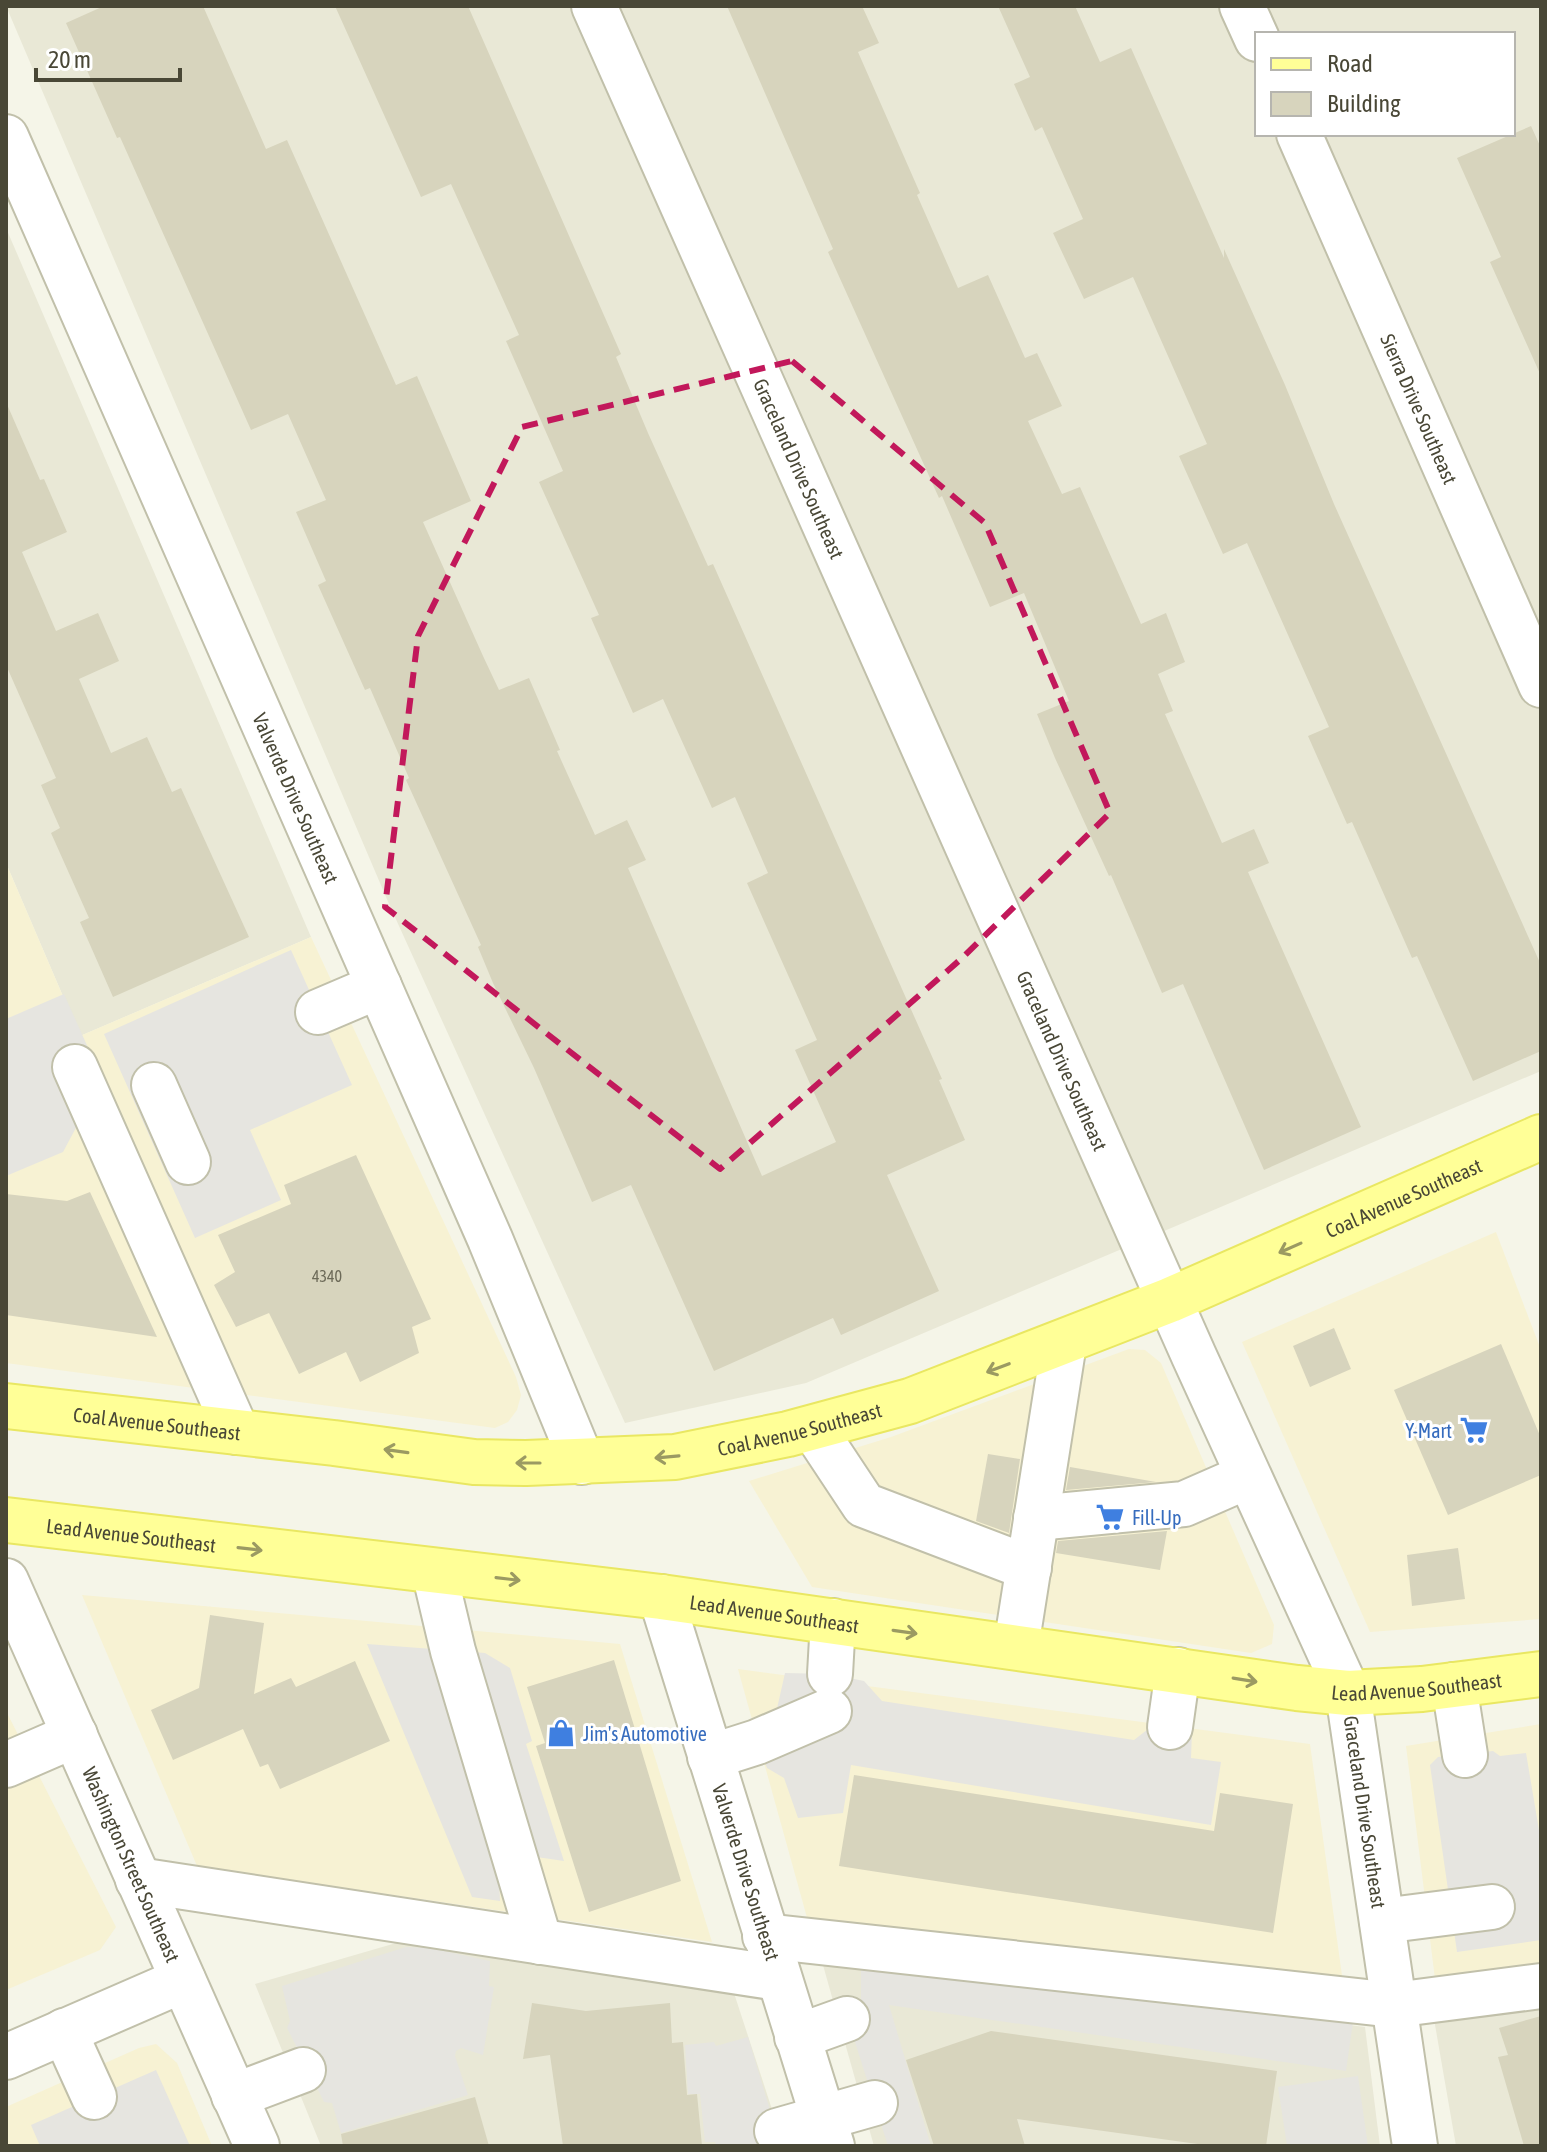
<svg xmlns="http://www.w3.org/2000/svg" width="1547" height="2152" viewBox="0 0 1547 2152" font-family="'Asap Condensed',sans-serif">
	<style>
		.residential { fill: #e9e8d6; fill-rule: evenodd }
		.commercial { fill: #f7f2d3 }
		.parking { fill: #e6e5e0 }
		.building { fill: #d7d4bd }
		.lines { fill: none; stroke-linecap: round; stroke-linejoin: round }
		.minor-casing { stroke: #c1c0aa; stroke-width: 48 }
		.major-casing { stroke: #e9e762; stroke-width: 48 }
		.minor { stroke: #fff; stroke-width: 44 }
		.major { stroke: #ffff97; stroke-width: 44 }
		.oneway { stroke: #9b9a62 }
		.marked { fill: none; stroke: #c2185b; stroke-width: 6; stroke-dasharray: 16 10; stroke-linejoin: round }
		.labels { text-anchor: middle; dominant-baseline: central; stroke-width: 6; stroke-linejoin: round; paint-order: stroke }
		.number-label { font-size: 16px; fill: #6c6a58 }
		.street-label { font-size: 20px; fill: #494736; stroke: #fff }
		.shop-label { font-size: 20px; fill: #366cbe; stroke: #fff; text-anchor: start }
	</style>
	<rect width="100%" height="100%" fill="#f5f5e8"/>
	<g class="residential">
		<path d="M 6,6 L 1541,6 L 1541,1071 L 806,1383 L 625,1423 L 389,904 ZM 1257,34 L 1513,34 L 1513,134 L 1257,134 Z"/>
		<polygon points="6,228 311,937 80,1036 6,863"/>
		<polygon points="403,1941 732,1987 784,2146 321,2146 255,1984"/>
		<polygon points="821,1958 1365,2027 1380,2146 874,2146"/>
		<polygon points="1541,2005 1541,2146 1456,2146 1434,2019"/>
	</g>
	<g class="commercial">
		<polygon points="6,863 80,1036 311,937 516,1377 521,1395 517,1410 508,1422 495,1428 6,1363"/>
		<polygon points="1496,1232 1541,1350 1541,1619 1370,1632 1242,1342"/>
		<polygon points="1129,1349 1145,1350 1161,1363 1274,1625 1272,1644 1251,1653 812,1587 749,1481 891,1437"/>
		<polygon points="82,1595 620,1644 712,1942 197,1866"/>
		<polygon points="738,1669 1310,1744 1344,1990 811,1932"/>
		<polygon points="6,1711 116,1927 100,1950 6,1990"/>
		<polygon points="1541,1724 1541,1966 1435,1979 1406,1746"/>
		<polygon points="156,2044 177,2063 212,2146 6,2146 6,2107 139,2048"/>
	</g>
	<g class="parking">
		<polygon points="291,950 352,1085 250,1130 281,1200 195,1238 104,1034"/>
		<polygon points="64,994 102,1079 63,1152 6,1176 6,1019"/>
		<polygon points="367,1644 485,1653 510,1668 532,1741 526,1744 564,1861 523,1855 499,1876 500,1901 472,1897"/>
		<polygon points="785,1673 830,1674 864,1681 882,1701 1134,1740 1152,1726 1192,1731 1191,1758 1221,1762 1211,1825 851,1765 843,1813 798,1818 784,1778 767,1768 751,1724 776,1713"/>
		<polygon points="1493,1751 1500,1756 1526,1753 1541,1842 1541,1940 1457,1952 1430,1765 1438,1757"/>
		<polygon points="406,1947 430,1948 490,1961 489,1986 494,1987 483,2055 461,2048 456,2051 455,2056 468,2095 341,2133 332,2103 324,2102 287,2028 290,2021 282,1986"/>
		<polygon points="861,1964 1353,2022 1346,2071 889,2005 931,2146 888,2146 841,1998 861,1999"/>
		<polygon points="748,2037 781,2146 716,2146 715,2142 705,2142 700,2094 688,2094 685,2045 714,2042 716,2046"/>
		<polygon points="156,2070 190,2146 40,2146 31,2125"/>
		<polygon points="1358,2076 1368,2146 1287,2146 1278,2087"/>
	</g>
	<g class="building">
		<polygon points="104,6 203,6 266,149 287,140 396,385 417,376 471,501 423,522 483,656 499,690 529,678 560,750 557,751 595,835 627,820 646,860 628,868 762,1176 836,1142 795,1050 817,1040 747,883 768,873 735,797 712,808 663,699 633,713 591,618 599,615 539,482 563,471 506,341 519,335 451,184 421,197 335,6 468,6 621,354 616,357 648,433 708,566 713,564 942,1079 939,1080 965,1140 887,1175 939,1291 841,1335 833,1318 714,1371 631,1185 592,1202 534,1068 493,983 478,947 481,945 406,780 409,778 370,688 365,690 318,585 326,581 296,512 326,500 288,414 251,430 120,137 117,138 66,23"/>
		<polygon points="727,6 862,6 879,43 858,52 920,193 917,195 958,288 988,275 1025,358 1037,353 1062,406 1028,421 1062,494 1080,487 1141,624 1166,613 1185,662 1158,674 1173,711 1165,714 1222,843 1254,829 1269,863 1248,872 1361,1127 1264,1170 1183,984 1162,993 1111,875 1109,876 1055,758 1037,714 1069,701 1024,593 990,607 942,496 939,498 828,252 833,249"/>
		<polygon points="998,6 1075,6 1100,62 1131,48 1224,258 1224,249 1285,385 1334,504 1541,965 1541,1051 1473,1081 1417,956 1412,958 1352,822 1347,824 1308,736 1329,727 1247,543 1223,554 1179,456 1207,444 1133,277 1084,299 1053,233 1083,219 1042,127 1035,131 1014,84 1030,77"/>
		<polygon points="1531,126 1541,148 1541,376 1490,262 1501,257 1457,158"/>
		<polygon points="6,402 40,480 44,479 67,532 22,552 56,631 98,613 119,661 79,679 111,753 147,737 172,792 181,788 249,937 113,997 80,922 89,918 51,833 60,828 41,785 56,778 6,665"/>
		<polygon points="356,1155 431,1319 412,1327 419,1353 360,1382 346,1352 299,1374 269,1313 236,1327 214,1285 235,1272 218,1235 291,1204 284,1185"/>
		<polygon points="90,1192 157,1337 6,1315 6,1194 67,1201"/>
		<polygon points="1334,1328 1351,1369 1310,1387 1293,1346"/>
		<polygon points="1501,1344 1541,1438 1541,1475 1448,1515 1394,1390"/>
		<polygon points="988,1454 1020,1459 1009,1533 976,1521"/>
		<polygon points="1070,1467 1156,1482 1066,1490"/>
		<polygon points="1167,1531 1160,1570 1056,1553 1058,1541"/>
		<polygon points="1458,1548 1465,1599 1412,1606 1407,1555"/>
		<polygon points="210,1615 264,1623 254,1694 291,1678 296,1687 355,1661 390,1741 280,1789 268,1764 260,1767 243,1729 173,1760 151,1710 199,1688"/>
		<polygon points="614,1660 681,1881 589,1912 536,1746 545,1743 527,1687"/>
		<polygon points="854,1775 1214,1831 1220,1793 1293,1804 1273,1933 839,1866"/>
		<polygon points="532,2003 586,2011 670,2003 672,2043 683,2042 687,2095 697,2094 702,2146 563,2146 550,2055 523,2059"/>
		<polygon points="1541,2016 1541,2146 1524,2146 1498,2057 1508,2055 1499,2028"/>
		<polygon points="991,2031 1277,2071 1266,2146 1212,2146 1017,2119 1025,2146 934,2146 906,2060"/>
		<polygon points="475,2097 489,2146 343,2146 341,2134"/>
	</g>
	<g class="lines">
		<defs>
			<g id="minor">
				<path id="s1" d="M 594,6 L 1194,1356 L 1348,1693 L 1415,2146"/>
				<polyline points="1242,6 1257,39"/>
				<path id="s2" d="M 1299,134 L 1541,685"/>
				<path id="s3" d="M 6,137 L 490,1239 L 582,1462"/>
				<polyline points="318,1012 379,986"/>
				<polyline points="75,1067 237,1432"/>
				<polyline points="154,1085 188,1162"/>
				<polyline points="813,1428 864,1505 1029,1568"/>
				<polyline points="1036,1518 1184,1504 1248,1476"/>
				<polyline points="434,1571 453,1651 540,1942"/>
				<path id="s4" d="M 6,1581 L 257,2146"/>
				<path id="s5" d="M 661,1597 L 832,2146"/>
				<polyline points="1016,1647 1064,1343"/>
				<polyline points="830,1674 833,1621"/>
				<polyline points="1454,1685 1465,1755"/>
				<polyline points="1170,1727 1178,1670"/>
				<polyline points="710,1757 757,1742 829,1711"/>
				<polyline points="6,1765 75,1735"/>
				<polyline points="138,1880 778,1978"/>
				<polyline points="1382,1921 1492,1907"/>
				<polyline points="765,1936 1394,2005 1541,1986"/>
				<polyline points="64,2031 94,2097"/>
				<polyline points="797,2037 847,2019"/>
				<polyline points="6,2057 183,1980"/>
				<polyline points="234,2096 303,2070"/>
				<polyline points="777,2131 875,2103"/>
			</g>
			<g id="major">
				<path id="s6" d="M 6,1406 L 334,1443 L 474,1462 L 526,1463 L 675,1457 L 788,1434 L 910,1401 L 1170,1300 L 1541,1137"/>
				<path id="s7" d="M 6,1520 L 661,1597 L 1297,1688 L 1348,1693 L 1422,1689 L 1541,1674"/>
			</g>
		</defs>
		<use href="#minor" class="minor-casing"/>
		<use href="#major" class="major-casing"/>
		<use href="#minor" class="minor"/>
		<use href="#major" class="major"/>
	</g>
	<defs><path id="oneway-shaft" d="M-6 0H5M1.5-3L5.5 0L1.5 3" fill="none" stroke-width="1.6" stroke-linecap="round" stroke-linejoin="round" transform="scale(2)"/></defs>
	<g class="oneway">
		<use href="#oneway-shaft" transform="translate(1290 1248) rotate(156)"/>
		<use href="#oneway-shaft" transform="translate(998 1368) rotate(159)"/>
		<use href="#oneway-shaft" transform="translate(396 1451) rotate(-172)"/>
		<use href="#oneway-shaft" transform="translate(667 1457) rotate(175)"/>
		<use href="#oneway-shaft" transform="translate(528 1463) rotate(-180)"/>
		<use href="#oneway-shaft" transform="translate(250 1549) rotate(7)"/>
		<use href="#oneway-shaft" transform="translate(508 1579) rotate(7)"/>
		<use href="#oneway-shaft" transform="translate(905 1632) rotate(8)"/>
		<use href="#oneway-shaft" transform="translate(1245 1680) rotate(9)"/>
	</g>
	<path class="marked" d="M 792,361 L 985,523 L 1110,813 L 961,959 L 720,1169 L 385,907 L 418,636 L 522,427 Z"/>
	<defs>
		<symbol id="supermarket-bare" viewBox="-9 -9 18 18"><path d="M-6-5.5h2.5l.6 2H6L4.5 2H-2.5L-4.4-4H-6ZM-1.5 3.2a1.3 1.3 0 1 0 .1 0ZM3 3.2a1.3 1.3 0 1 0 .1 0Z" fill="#3f7fe0" stroke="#fff" stroke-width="2.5" paint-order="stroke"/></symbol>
		<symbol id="shop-bare" viewBox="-9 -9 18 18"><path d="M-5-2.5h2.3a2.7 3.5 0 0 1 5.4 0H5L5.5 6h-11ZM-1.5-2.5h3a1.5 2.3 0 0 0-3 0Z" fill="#3f7fe0" stroke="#fff" stroke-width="2.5" paint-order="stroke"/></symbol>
	</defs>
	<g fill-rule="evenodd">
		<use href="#supermarket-bare" x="1454" y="1410" width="40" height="40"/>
		<use href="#supermarket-bare" x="1090" y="1497" width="40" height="40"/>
		<use href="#shop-bare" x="541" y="1713" width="40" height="40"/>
	</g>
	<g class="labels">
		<g class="number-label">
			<text x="327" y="1276">4340</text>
		</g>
		<g class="street-label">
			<text stroke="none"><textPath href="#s2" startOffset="300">Sierra Drive Southeast</textPath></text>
			<text stroke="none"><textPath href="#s1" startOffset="506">Graceland Drive Southeast</textPath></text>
			<text stroke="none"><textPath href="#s3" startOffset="722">Valverde Drive Southeast</textPath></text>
			<text stroke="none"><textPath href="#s1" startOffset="1154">Graceland Drive Southeast</textPath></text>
			<text stroke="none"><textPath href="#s6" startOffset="1448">Coal Avenue Southeast</textPath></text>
			<text stroke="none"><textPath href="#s6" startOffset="152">Coal Avenue Southeast</textPath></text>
			<text stroke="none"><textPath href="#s6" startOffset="800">Coal Avenue Southeast</textPath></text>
			<text stroke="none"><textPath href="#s7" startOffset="126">Lead Avenue Southeast</textPath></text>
			<text stroke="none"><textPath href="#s7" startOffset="774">Lead Avenue Southeast</textPath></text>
			<text stroke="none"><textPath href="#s7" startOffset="1422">Lead Avenue Southeast</textPath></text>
			<text stroke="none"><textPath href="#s1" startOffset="1968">Graceland Drive Southeast</textPath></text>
			<text stroke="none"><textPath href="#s4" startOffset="310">Washington Street Southeast</textPath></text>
			<text stroke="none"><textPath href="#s5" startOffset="288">Valverde Drive Southeast</textPath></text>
		</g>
		<g class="shop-label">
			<text x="1452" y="1430" text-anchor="end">Y-Mart</text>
			<text x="1132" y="1517">Fill-Up</text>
			<text x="583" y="1733">Jim's Automotive</text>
		</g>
	</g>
	<rect width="1547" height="2152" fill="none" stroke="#494736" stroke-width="16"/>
	<rect x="1255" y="32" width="260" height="104" fill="#ffffff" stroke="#b6b5af" stroke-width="2"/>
	<rect x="1271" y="58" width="40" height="12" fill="#ffff97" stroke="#b6b5af" stroke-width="2"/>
	<text x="1327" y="72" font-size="24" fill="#494736">Road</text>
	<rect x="1271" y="92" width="40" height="24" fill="#d7d4bd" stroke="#b6b5af" stroke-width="2"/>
	<text x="1327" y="112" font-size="24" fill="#494736">Building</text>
	<path d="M36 68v12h144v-12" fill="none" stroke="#494736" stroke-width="4"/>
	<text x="48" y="68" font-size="24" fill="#494736" stroke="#ffffff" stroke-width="6" paint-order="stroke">20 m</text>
</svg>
